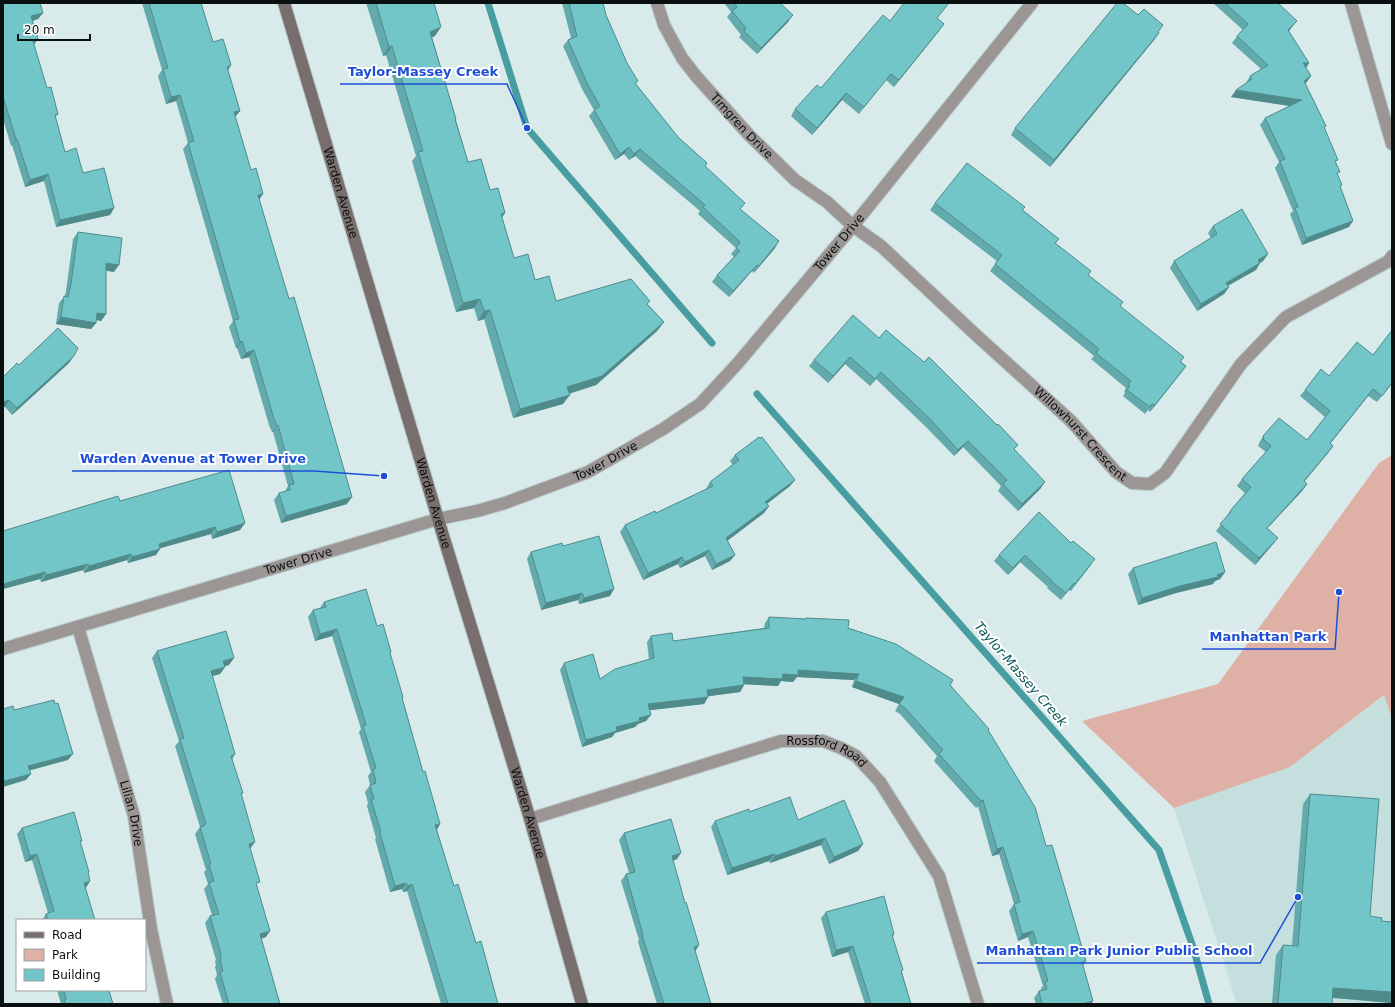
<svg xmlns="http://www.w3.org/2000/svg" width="1395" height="1007" viewBox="0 0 1395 1007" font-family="'DejaVu Sans',sans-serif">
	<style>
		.built { fill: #c5dfdf }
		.green { fill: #dfb0a6 }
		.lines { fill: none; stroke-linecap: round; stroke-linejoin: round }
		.stream { stroke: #479d9f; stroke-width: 7 }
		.street-casing { stroke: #b8c7c7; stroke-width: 14 }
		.secondary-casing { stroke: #b8c7c7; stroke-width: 14 }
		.street { stroke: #9b9594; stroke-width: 12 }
		.secondary { stroke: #786e6d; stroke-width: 12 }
		.wall { fill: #62aaac }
		.shaded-wall { fill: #508b8c }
		.building { fill: #72c6c8; stroke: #508b8c }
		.labels { text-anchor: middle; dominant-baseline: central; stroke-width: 4; stroke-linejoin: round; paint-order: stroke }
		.street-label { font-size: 12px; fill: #0a1010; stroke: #fff }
		.water-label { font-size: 13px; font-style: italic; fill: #0b5759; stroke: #fff }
		.leader { fill: none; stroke: #1d4ed8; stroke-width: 1.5 }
		.callout-dot { fill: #1d4ed8; stroke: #fff; stroke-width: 1.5 }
		.callout-label { font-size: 13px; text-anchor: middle; font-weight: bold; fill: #1d4ed8; stroke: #fff; stroke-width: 4; stroke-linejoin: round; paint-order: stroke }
	</style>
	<rect width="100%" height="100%" fill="#d9eaea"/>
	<polygon class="built" points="1385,695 1392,718 1392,1004 1237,1004 1174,808 1290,767"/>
	<polygon class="green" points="1392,455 1392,718 1384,695 1290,767 1174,808 1082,721 1218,684 1379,463"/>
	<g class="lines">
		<g class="stream">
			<polyline points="488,3 527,128 712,343"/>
			<polyline points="757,394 1159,850 1193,947 1209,1004"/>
		</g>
		<defs>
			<g id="street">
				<path id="s1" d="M 657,3 L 664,25 L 682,58 L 696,76 L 749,135 L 795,180 L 827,202 L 853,226 L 881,246 L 976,335 L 1071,421 L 1116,472 L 1132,483 L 1150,484 L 1165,473 L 1241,364 L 1286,317 L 1389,261 L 1392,256"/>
				<polyline points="1351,3 1392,144"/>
				<path id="s2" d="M 78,627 L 134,816 L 151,929 L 167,1004"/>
				<path id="s3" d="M 3,649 L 438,519 L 477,511 L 505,503 L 588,472 L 663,429 L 700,404 L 738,363 L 853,226 L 1032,3"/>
				<path id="s4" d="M 530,819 L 781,741 L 823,741 L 841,748 L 856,756 L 880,782 L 939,876 L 978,1004"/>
			</g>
			<g id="secondary">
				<path id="s5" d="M 284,3 L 438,519 L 530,819 L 582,1004"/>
			</g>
		</defs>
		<use href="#street" class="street-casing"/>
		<use href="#secondary" class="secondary-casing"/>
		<use href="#street" class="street"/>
		<use href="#secondary" class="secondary"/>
	</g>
	<g class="wall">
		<polygon points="3,3 43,13 38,19 32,21 34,45 47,88 58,114 55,118 65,152 114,208 110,215 56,227 44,181 25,187 12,145 11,146 3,119"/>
		<polygon points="142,3 201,3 213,42 231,65 228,70 240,111 235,117 347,504 281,523 274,500 279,493 285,491 288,486 273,432 272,432 269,425 249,357 241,359 237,348 236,348 229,327 233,321 183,149 188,143 176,101 166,104 158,76 162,70"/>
		<polygon points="366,3 434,3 435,36 432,37 468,162 490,190 502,217 514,258 556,301 647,304 664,322 657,331 596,385 569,394 563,404 513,418 484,319 478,321 474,308 456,312 412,161 416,156 386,55 383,56"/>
		<polygon points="562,3 603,3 606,15 636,84 678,137 707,163 705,166 740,210 775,248 754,273 752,271 729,297 712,282 717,275 734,257 731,254 736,248 698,214 700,211 635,156 629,160 624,154 615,160 589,116 594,110 582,89 563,46 568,40 571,38"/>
		<polygon points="724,3 780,3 788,22 757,54 739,37 741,35 727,17 731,12"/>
		<polygon points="1213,3 1278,3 1292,27 1289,31 1306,68 1311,76 1305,84 1326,126 1324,128 1336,162 1338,175 1349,227 1302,245 1290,214 1293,211 1275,168 1279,162 1260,125 1265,118 1290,106 1231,97 1246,83 1250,76 1261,69 1232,43 1237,36 1243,30"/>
		<polygon points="938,19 944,24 894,87 886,80 859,114 842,100 812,135 791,116 795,109 821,88 890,21"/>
		<polygon points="1158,32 1159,33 1154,40 1050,167 1011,135 1015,128"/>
		<polygon points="935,203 1023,210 1059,239 1055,244 1088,275 1120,306 1186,366 1150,412 1148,410 1145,414 1123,396 1125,393 1124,392 1126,388 1091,359 1094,356 990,271 997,261 930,210"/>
		<polygon points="1213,226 1268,254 1263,261 1260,263 1256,270 1228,286 1229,287 1224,294 1197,311 1170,268 1174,261 1211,238 1208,233"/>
		<polygon points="78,232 114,272 106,270 106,314 101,321 96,320 96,323 91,329 56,324 59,303 65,296 66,291 73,239"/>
		<polygon points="879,338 1015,450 1041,488 1018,511 998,491 1001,486 963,447 954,456 927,428 876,379 870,386 845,364 828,383 809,366 814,360"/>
		<polygon points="69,363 12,415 5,407 3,407 3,377 19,365"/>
		<polygon points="1329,376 1392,384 1377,402 1368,396 1330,444 1333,446 1328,453 1304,481 1307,484 1302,491 1267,528 1278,538 1273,544 1255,565 1216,531 1226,518 1225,518 1230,511 1245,493 1237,486 1242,479 1266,452 1258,446 1259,444 1259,443 1263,436 1307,440 1325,417 1300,396 1305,390"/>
		<polygon points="735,455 790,486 767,504 769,506 764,513 727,540 735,555 730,561 712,570 705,556 680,568 678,564 643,580 620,532 625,525 656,513 706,489 710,482 733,465 730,461"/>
		<polygon points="120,501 245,523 240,530 212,539 211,534 160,548 156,555 128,563 127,560 84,573 83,570 41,582 40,579 3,589 3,531"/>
		<polygon points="1039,512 1091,565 1071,591 1069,590 1061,600 1047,588 1048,587 1020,562 1008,575 994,561 999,555"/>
		<polygon points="563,546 610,596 579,604 578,600 541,610 527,559 531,552"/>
		<polygon points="1133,568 1225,572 1220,579 1215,581 1213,584 1176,593 1138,605 1128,574"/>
		<polygon points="324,602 377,626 391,652 390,654 423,772 440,824 437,830 454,886 476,943 498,1004 441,1004 407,891 403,892 402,889 390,892 375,839 376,838 367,806 368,803 365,792 370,785 368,776 371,772 359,732 361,729 332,636 315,641 308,617 313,610 320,608"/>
		<polygon points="769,617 805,619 806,618 848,628 950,685 988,730 1046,846 1093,1001 1091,1004 1036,1004 1034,998 1039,991 1041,991 1041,988 1043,986 1028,937 1018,941 1009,911 1014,904 999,854 992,856 978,806 976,808 934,761 937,756 900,714 895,711 899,704 852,687 854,680 797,677 793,682 781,681 778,686 744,684 744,685 740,692 708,696 708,697 704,704 650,710 646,721 638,724 635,727 615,733 612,737 582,747 560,670 564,663 600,679 649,660 647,642 651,636 673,641 764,628 765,623"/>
		<polygon points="157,651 229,665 225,666 225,667 220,674 212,676 241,795 250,849 257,886 266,937 261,939 280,1004 223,1004 215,979 217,975 215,967 216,965 215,961 216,960 205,923 210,916 212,915 204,889 208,884 204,872 206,870 195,834 200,827 175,746 179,741 152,658"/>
		<polygon points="1310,794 1370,916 1381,921 1392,922 1392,1003 1332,998 1332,1004 1272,1004 1276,955 1283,945 1292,946 1303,804"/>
		<polygon points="749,812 798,820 863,844 858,851 829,864 821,845 770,863 769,861 727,875 711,827 715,821"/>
		<polygon points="22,828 80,843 89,872 88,874 85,888 95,920 42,920 46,914 48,913 32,860 25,862 17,834"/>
		<polygon points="624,833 677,859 673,861 695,951 711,1004 657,1004 638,942 639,940 621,881 626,874 629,873 619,840"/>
		<polygon points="826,912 894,934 893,937 902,972 911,1004 865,1004 848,952 832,957 821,918"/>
		<polygon points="57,990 109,990 113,1004 61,1004"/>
	</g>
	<g class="shaded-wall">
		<polygon points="43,13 38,19 26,23 31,16"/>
		<polygon points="793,15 788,22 757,54 761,48"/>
		<polygon points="1297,21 1292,27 1284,37 1288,30"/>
		<polygon points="944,24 939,31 894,87 899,80"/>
		<polygon points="441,27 435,36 424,41 430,32"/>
		<polygon points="1159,33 1154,40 1050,167 1054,160"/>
		<polygon points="38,39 33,46 33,41"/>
		<polygon points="392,46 386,55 383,56 389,47"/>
		<polygon points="1303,63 1309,63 1305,70"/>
		<polygon points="231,65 227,72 227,67"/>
		<polygon points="1311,76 1306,83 1299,88 1304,81"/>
		<polygon points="1236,90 1302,100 1297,107 1231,97"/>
		<polygon points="846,93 842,100 812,135 817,128"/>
		<polygon points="180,95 176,101 166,104 171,97"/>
		<polygon points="240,111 235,117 234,112"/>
		<polygon points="16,139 17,139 12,145 11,146"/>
		<polygon points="629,147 624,154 615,160 620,154"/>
		<polygon points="640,149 635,156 629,160 634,154"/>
		<polygon points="48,174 44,181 25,187 30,180"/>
		<polygon points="263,194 259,200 258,195"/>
		<polygon points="114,208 110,215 56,227 60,220"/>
		<polygon points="505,213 499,222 501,214"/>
		<polygon points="1353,221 1349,227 1302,245 1306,238"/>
		<polygon points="779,241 775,248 754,273 759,266"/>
		<polygon points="1268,254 1263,261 1254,267 1258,260"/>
		<polygon points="106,263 119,265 114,272 101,270"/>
		<polygon points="1260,263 1256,270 1221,289 1226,283"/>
		<polygon points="757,265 752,271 729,297 733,291"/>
		<polygon points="1229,287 1224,294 1197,311 1201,304"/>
		<polygon points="480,299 474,308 456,312 463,303"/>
		<polygon points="490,310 484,319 478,321 484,311"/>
		<polygon points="97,313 106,314 101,321 93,319"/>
		<polygon points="61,317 96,323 91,329 56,324"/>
		<polygon points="664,322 657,331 596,385 561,396 567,387"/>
		<polygon points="242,341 237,348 236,348 240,342"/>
		<polygon points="254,350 249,357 241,359 246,353"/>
		<polygon points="74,356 69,363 12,415 17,408"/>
		<polygon points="850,357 845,364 828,383 833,376"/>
		<polygon points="1186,366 1181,373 1150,412 1155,405"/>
		<polygon points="881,372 876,379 870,386 875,379"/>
		<polygon points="1373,389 1368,396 1325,450 1330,443"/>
		<polygon points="570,395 563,404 513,418 520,409"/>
		<polygon points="9,400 5,407 3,407 3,402"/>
		<polygon points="278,425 273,432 272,432 277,426"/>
		<polygon points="968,441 963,447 954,456 958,450"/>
		<polygon points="1333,446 1328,453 1299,488 1304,481"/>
		<polygon points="795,480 790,486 761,508 765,502"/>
		<polygon points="1045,482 1041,488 1018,511 1022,504"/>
		<polygon points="1307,484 1302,491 1262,534 1267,528"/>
		<polygon points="352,497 347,504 281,523 286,516"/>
		<polygon points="769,506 764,513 722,545 726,538"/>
		<polygon points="245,523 240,530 212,539 217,532"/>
		<polygon points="215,527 211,534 154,550 159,544"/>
		<polygon points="1278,538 1273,544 1255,565 1259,558"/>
		<polygon points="160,549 156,555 128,563 132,557"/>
		<polygon points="709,550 705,556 680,568 685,562"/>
		<polygon points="131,554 127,560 84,573 89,566"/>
		<polygon points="735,555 730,561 712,570 716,564"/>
		<polygon points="1025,555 1020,562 1008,575 1013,568"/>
		<polygon points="682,557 678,564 643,580 648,573"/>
		<polygon points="88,564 83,570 41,582 46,575"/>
		<polygon points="45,572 40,579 3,589 3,584"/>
		<polygon points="1225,572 1220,579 1215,581 1213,584 1176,593 1138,605 1142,598"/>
		<polygon points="614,589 610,596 579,604 584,598"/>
		<polygon points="582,593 578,600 541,610 546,603"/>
		<polygon points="337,629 332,636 315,641 320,634"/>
		<polygon points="234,658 229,665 219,668 223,661"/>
		<polygon points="225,667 220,674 206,678 211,671"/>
		<polygon points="798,670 859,674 854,680 797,677 793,682 781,681 778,686 739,684 743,677 783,674"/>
		<polygon points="856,681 904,697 899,704 852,687"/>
		<polygon points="744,685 740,692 703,697 707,690"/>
		<polygon points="708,697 704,704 643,711 648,704"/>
		<polygon points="651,715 646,721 638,724 635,727 615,733 612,737 582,747 586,740 616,727 639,718"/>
		<polygon points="73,754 68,760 24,772 28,766"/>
		<polygon points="235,754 231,761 231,756"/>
		<polygon points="31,774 26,780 3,787 3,783 4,781"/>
		<polygon points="983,800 978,806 976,808 981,801"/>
		<polygon points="440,824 436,831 435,825"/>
		<polygon points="825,838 821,845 770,863 775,856"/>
		<polygon points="255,842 250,849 249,844"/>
		<polygon points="863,844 858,851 829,864 834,857"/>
		<polygon points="1003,847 999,854 992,856 997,849"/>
		<polygon points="681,853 677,859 667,862 672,856"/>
		<polygon points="37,854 32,860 25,862 30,856"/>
		<polygon points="774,854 769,861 727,875 732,868"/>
		<polygon points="90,881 86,888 79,890 84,883"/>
		<polygon points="406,883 402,889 390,892 395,886"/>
		<polygon points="412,884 407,891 403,892 408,886"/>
		<polygon points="270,931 266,937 255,940 260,934"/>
		<polygon points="1033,931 1028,937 1018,941 1022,934"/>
		<polygon points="699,945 695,952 694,947"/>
		<polygon points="853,946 848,952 832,957 836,950"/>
		<polygon points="1086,961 1081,968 1082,962"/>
		<polygon points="1333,988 1392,992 1392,1003 1326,997"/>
		<polygon points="1093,1001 1091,1004 1082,1004"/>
	</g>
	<g class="building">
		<polygon points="3,3 40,3 43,13 31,16 38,39 33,41 47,88 51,87 58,114 55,115 65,152 76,148 83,173 104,168 114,208 60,220 48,174 30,180 17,139 16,139 3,97"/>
		<polygon points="149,3 201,3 213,42 223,39 231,65 227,67 240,111 234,112 251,170 256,168 263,194 258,195 271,239 289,299 294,297 352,497 286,516 279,493 290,490 289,485 294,484 278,425 277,426 274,419 254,350 246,353 242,341 240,342 234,320 239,319 188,143 194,141 180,95 171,97 163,69 168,68"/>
		<polygon points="376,3 434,3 441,27 430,32 456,119 455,119 468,162 481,159 490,190 498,188 505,213 501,214 514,258 528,254 535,280 549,276 556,301 631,279 650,301 647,304 664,322 602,376 567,387 570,395 520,409 490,310 484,311 480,299 463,303 418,152 423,151 392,46 389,47"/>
		<polygon points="569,3 603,3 606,15 627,63 638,81 635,83 678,137 707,163 705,166 745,203 740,209 779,241 759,266 757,265 733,291 717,275 740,251 736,248 740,242 703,207 705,205 640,149 634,154 629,147 620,154 594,110 600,106 587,83 568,40 577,36"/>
		<polygon points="734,3 780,3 793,15 761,48 744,31 746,28 732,11 737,7"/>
		<polygon points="904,3 949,3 937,18 944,24 899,80 891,74 864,107 846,93 817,128 795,109 817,85 821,88 883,15 890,21"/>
		<polygon points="1117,3 1123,3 1138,15 1144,9 1163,25 1158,32 1159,33 1054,160 1015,128"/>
		<polygon points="1225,3 1278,3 1297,21 1288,30 1309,63 1303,63 1311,76 1304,81 1326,126 1324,127 1338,160 1335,161 1340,172 1337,173 1342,185 1340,186 1353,221 1306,238 1295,208 1298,207 1280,161 1285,159 1265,118 1302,100 1236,90 1252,79 1250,76 1268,65 1237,36 1248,24"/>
		<polygon points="967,163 1025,207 1022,210 1059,239 1055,243 1091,271 1088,275 1123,302 1120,306 1184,357 1180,362 1186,366 1155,405 1152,404 1150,407 1127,390 1130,386 1128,385 1131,381 1096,353 1099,349 995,264 1002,255 935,203"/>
		<polygon points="1242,209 1268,254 1258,260 1260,263 1226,283 1229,287 1201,304 1174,261 1217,234 1213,226"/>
		<polygon points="78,232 122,238 119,265 106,263 106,314 97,313 96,323 61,317 64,296 68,297 71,284"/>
		<polygon points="853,315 879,338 886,330 924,362 929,357 997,425 998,424 1018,445 1014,449 1045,482 1022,504 1003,484 1007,480 968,441 958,450 932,421 881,372 875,379 850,357 833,376 814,360"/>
		<polygon points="58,328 78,348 74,356 17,408 9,400 3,402 3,377 17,363 19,365"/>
		<polygon points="1392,330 1392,383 1382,396 1373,389 1330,443 1333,446 1304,481 1307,484 1267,528 1278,538 1259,558 1220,524 1231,512 1230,511 1251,487 1242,479 1271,446 1263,439 1264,437 1263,436 1279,418 1307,440 1330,411 1305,390 1321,369 1329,376 1357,342 1373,355"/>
		<polygon points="759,437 760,438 762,437 795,480 765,502 769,506 726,538 735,555 716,564 709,550 685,562 682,557 648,573 625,525 655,511 656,513 713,486 710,482 739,460 735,455"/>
		<polygon points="229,470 245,523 217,532 215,527 159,544 160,549 132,557 131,554 89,566 88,564 46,575 45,572 3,584 3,531 118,496 120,501"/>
		<polygon points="1039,512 1071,543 1073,541 1095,559 1075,584 1074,583 1066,593 1052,582 1052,581 1025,555 1013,568 999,555"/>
		<polygon points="599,536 614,589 584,598 582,593 546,603 531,552 562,543 563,546"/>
		<polygon points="1216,542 1225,572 1217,575 1218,577 1180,586 1142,598 1133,568"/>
		<polygon points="366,589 377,626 383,624 391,652 390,653 403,697 402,698 423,772 425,771 440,824 435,825 454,886 458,884 476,943 481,941 498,1004 448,1004 412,884 408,886 406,883 395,886 380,833 381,832 371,799 374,799 370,785 376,783 373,769 376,768 363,726 366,725 337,629 320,634 313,610 326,607 324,602"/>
		<polygon points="769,617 806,619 806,618 849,620 848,628 896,644 953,680 950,685 989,729 988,730 1035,807 1046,846 1052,845 1086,961 1082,962 1093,1001 1082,1004 1042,1004 1039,991 1047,989 1045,982 1048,981 1033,931 1022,934 1014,904 1020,902 1003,847 997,849 983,800 981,801 939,754 943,750 905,708 899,704 904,697 856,681 859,674 798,670 798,675 783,674 782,679 743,677 744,685 707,690 708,697 648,704 651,715 639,718 640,721 616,727 617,731 586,740 564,663 593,654 600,679 615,669 654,658 651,636 672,633 673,641 769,628"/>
		<polygon points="226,631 234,658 223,661 225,667 211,671 235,754 231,756 243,793 241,793 255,842 249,844 260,882 256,883 270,931 260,934 280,1004 229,1004 220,972 223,971 220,960 221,960 220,955 221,954 210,916 219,914 209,883 214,881 209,865 211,864 200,827 204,826 204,825 206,824 180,739 184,738 157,651"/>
		<polygon points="54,700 55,704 58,703 73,754 28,766 31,774 4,781 3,776 3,709 13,706 14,710"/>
		<polygon points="1310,794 1379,799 1370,916 1382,918 1381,921 1392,922 1392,992 1333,988 1332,1004 1278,1004 1283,945 1298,946"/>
		<polygon points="790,797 798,820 844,800 863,844 834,857 825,838 775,856 774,854 732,868 715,821 749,809 749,812"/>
		<polygon points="74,812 82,841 80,841 89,872 88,873 90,881 84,883 95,920 48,920 46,914 54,911 37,854 30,856 22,828"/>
		<polygon points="671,819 681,853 672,856 685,903 686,902 699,945 694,947 711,1004 664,1004 642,935 643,935 626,874 635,872 624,833"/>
		<polygon points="884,896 894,934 892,935 903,970 901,971 911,1004 871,1004 853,946 836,950 826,912"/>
		<polygon points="64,990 109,990 113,1004 66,1004 64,1000 66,999"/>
	</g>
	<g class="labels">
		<g class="street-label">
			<text stroke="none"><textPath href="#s1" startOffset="151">Timgren Drive</textPath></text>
			<text stroke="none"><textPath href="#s5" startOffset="198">Warden Avenue</textPath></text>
			<text stroke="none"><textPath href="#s3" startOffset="956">Tower Drive</textPath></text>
			<text stroke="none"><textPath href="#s1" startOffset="610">Willowhurst Crescent</textPath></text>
			<text stroke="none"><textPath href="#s3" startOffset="632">Tower Drive</textPath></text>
			<text stroke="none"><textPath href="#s5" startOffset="522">Warden Avenue</textPath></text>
			<text stroke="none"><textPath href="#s3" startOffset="308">Tower Drive</textPath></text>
			<text stroke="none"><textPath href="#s4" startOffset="311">Rossford Road</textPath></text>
			<text stroke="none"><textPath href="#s2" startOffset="194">Lilian Drive</textPath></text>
			<text stroke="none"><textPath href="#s5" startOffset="846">Warden Avenue</textPath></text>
		</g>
		<g class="water-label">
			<text transform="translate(1021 674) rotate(49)">Taylor-Massey Creek</text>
		</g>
	</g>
	<path class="leader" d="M527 128L507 84H340M384 476L314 471H72M1339 592L1335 649H1202M1298 897L1260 963H977"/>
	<g class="callout-dot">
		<circle cx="527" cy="128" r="4"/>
		<circle cx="384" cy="476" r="4"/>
		<circle cx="1339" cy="592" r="4"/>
		<circle cx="1298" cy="897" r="4"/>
	</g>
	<g class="callout-label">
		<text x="423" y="76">Taylor-Massey Creek</text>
		<text x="193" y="463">Warden Avenue at Tower Drive</text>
		<text x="1268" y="641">Manhattan Park</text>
		<text x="1119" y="955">Manhattan Park Junior Public School</text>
	</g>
	<rect width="1395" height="1007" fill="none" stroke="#0a1010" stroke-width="8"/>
	<rect x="16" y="919" width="130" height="72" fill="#ffffff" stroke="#9d9f9f"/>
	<rect x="24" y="932" width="20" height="6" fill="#786e6d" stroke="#9d9f9f"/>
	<text x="52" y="939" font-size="12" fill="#0a1010">Road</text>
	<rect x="24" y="949" width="20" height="12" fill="#dfb0a6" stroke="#9d9f9f"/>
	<text x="52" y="959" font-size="12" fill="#0a1010">Park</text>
	<rect x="24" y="969" width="20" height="12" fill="#72c6c8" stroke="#9d9f9f"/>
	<text x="52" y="979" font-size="12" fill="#0a1010">Building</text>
	<path d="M18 34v6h72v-6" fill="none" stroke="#0a1010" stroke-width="2"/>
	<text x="24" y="34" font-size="12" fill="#0a1010" stroke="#ffffff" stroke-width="3" paint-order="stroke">20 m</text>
</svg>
